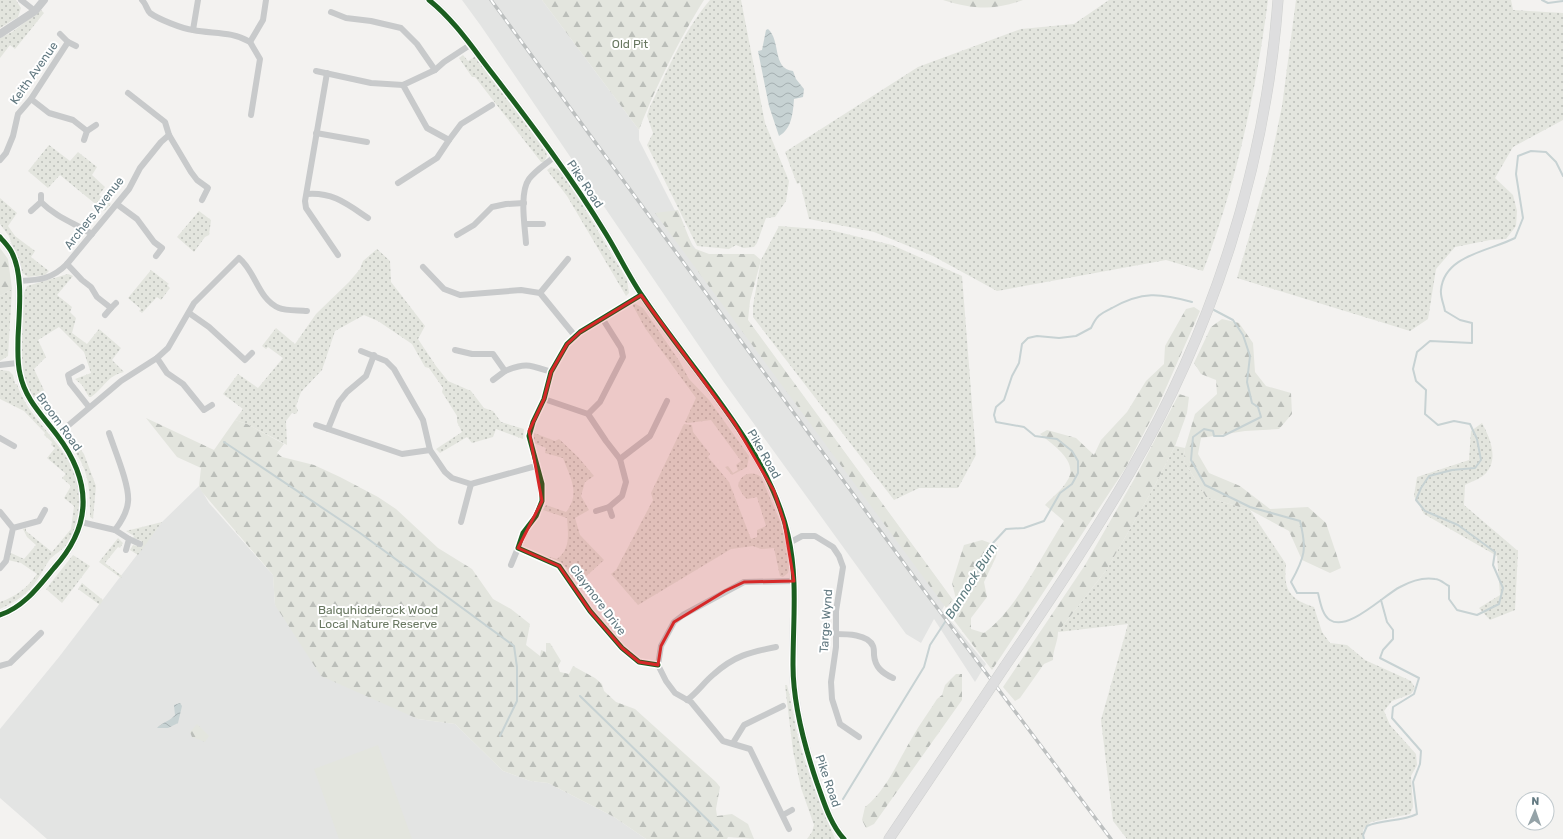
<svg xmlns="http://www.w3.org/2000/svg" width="1563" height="839" viewBox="0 0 1563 839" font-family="Rubik,sans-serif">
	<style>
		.built { fill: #e3e4e3 }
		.green { fill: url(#green-dots) }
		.forest { fill: url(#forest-firs) }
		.pitch { fill: #e3e5de }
		.water { fill: url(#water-waves) }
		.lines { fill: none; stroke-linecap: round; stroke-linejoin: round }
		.stream { stroke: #c7d2d3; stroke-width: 2 }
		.primary-casing { stroke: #cfd0cf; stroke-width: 11 }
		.minor { stroke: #c8cacb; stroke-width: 6 }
		.tertiary { stroke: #c8cacb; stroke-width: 8 }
		.primary { stroke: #dededf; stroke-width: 10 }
		.rail-casing { stroke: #bdc0c0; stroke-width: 3.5 }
		.rail { stroke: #fff; stroke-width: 2; stroke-dasharray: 6; stroke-linecap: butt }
		.primary-bridge-casing { stroke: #cfd0cf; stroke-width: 11; stroke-linecap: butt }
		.primary-bridge { stroke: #dededf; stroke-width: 10 }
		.cycleway-casing { stroke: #fff; stroke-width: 8 }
		.cycleway { stroke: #1b5e20; stroke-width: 5 }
		.marked { fill: #d62828; fill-opacity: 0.2; stroke: #d62828; stroke-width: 3; stroke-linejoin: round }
		.labels { text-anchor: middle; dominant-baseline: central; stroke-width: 4; stroke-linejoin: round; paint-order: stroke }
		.park-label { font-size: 12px; fill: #697861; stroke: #fff }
		.street-label { font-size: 12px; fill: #627981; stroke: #fff }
		.water-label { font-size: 13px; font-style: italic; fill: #5d7b7f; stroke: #fff }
	</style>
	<defs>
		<pattern id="green-dots" width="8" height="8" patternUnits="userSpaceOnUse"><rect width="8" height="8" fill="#e3e5de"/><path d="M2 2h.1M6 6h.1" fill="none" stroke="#bbbeb9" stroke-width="1.8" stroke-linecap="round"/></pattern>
		<pattern id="forest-firs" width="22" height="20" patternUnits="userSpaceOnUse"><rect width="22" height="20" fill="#e3e5de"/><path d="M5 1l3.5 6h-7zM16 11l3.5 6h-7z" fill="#bbbeb9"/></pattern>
		<pattern id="water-waves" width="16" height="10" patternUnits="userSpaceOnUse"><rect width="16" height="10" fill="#c7d2d3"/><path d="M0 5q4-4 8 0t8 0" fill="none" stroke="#a5afb1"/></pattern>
	</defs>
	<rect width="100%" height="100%" fill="#f3f2f0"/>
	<g class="built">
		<polygon points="462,0 542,0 639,130 639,140 692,244 946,591 949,597 942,610 986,664 975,682 934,619 921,643 906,634 723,381 481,26"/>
		<polygon points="199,486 209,503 273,575 275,605 418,719 455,724 503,771 530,781 548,783 614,817 646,839 47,839 0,798 0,729 59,657 162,522"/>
	</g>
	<g class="green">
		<polygon points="0,0 16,0 21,8 18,17 0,28"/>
		<path d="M 710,0 L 741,0 L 765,123 L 789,181 L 786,201 L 775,217 L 766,218 L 757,243 L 754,247 L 743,248 L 736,245 L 729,249 L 697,246 L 647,145 L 653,133 L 647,116 L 649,109 C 667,71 683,32 710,0 Z"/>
		<path d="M 1109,0 L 1268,0 C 1256,92 1236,185 1203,271 L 1166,260 L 997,291 L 933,256 L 874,232 L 809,219 L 800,183 L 797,184 L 785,152 L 918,67 L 1021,29 L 1074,24 Z"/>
		<polygon points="1296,0 1511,0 1513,10 1563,13 1563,120 1513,147 1495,178 1513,195 1517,211 1516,226 1506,239 1490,240 1455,247 1436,269 1428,319 1410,331 1237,278 1269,169 1282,106"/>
		<polygon points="41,10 44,13 15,49 10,45 0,58 0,38 12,32"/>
		<polygon points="463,55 468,61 476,56 546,152 547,156 544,162 541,162 475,77 472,77 459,58"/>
		<polygon points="49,145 70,161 78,152 97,167 92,175 105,187 99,195 111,204 104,211 60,175 48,188 28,171"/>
		<polygon points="551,167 558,169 561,172 582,204 627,280 629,293 626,296 567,196 547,170"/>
		<polygon points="0,198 17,213 8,226 15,236 35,251 31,257 49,271 45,275 28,277 21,272 9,236 0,224"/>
		<polygon points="199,211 211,220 209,235 205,237 194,252 177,237"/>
		<polygon points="779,226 830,230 892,245 962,276 976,455 958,488 919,488 894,500 753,317 753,306 761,260"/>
		<polygon points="377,249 390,261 391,282 425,326 418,339 436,366 448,381 471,391 484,408 493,411 501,422 524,429 523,439 496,429 493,437 472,443 467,437 440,453 436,449 462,432 457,422 457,416 442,392 443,388 429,368 425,367 412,344 378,321 364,315 335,331 322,370 301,392 296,406 298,411 296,414 292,413 286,421 287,445 247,424 235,420 243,409 223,394 238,374 258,388 283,358 268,347 266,349 262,346 276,328 295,344 316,314 349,282 360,269 363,261"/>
		<polygon points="151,270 169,284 167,285 170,288 161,300 157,297 142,313 139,311 141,309 128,298"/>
		<path d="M 68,274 L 73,276 L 57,295 L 72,307 L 70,312 L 76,318 L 72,333 L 87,344 L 99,329 L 121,348 L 112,360 L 124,372 C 108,375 104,388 91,397 L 89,397 L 82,385 L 75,379 L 91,373 L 84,352 L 59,327 L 38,340 L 46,357 L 34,369 L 51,405 L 63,420 C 58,425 52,421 48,416 C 42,409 35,403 31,394 C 15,364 22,326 24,293 L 27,286 Z"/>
		<polygon points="12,289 8,356 0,361 0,296"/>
		<polygon points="634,303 643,308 680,362 689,379 709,400 749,456 747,467 732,475 725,467 728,466 733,473 738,470 736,465 741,461 711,420 688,423 685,422 696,398 645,328 632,304"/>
		<path d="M 0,370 L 9,371 L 13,375 L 15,384 L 17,384 C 33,433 88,452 78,514 C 76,524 74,535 68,543 C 63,550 56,553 50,559 C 45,566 42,573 37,580 C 28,594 15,602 0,609 L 0,602 C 17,596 27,588 37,574 L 21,563 L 8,560 L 10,551 L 11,553 L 24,559 L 36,545 L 27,537 L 23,529 L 26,528 L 26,531 L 52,552 L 71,529 L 74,506 L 64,498 L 71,486 L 62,478 L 66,474 L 47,458 L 55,448 L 51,445 L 52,442 L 44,435 L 45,433 L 24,411 L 0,399 Z"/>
		<path d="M 1482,423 C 1490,438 1500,460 1484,475 C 1479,479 1471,482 1465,485 L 1464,505 L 1518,551 L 1515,610 L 1490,620 L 1479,608 L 1500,595 L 1497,556 L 1424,514 L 1414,496 L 1417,477 L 1469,460 L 1471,431 Z"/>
		<path d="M 684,424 L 692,425 L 693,432 L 710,454 L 708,457 L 729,482 L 751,539 L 757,537 L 757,530 L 766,526 L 757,497 L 747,499 L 743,495 L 738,486 C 740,474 752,470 761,477 L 782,526 L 789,568 L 788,573 L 783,577 L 780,576 L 774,548 L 761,549 L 753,546 L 731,549 L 638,605 L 611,574 L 616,570 L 653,500 L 651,493 Z"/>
		<path d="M 534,433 L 555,441 L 559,439 L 578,457 L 594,476 L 585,482 L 581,496 L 589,510 L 575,518 L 580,535 L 604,560 L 581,581 L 577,577 L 572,579 L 566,567 L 541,556 L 539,554 L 557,559 C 571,549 568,533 567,518 L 543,510 L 546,505 L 566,512 C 581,494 570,477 563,458 L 545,453 L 546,448 L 534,443 Z"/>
		<path d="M 70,435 L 84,454 L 96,486 L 93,519 L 90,517 C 90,498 90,481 82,464 C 79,456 68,444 70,435 Z"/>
		<path d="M 1175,446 L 1185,448 L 1184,461 L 1206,497 L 1250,510 L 1286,564 C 1283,590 1290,599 1314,607 L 1322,632 L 1330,643 L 1347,645 L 1365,660 L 1411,681 L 1415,688 L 1411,694 L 1392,701 L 1384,711 L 1390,725 L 1416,754 L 1417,765 L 1411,776 L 1413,807 L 1410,814 L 1371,822 L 1363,830 L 1363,839 L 1127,839 L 1113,821 L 1101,720 L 1128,624 L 1058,632 L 1107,569 L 1154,487 Z"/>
		<polygon points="162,522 138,555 130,550 133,545 141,547 142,541 133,538 134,536 126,531"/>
		<polygon points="118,538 123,543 120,548 118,547 105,563 122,576 121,578 99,562"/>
		<polygon points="73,555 90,566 62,603 46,589"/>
		<polygon points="82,583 103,600 100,605 78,589"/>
		<path d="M 785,685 L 787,685 C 793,707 795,730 802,752 C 811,782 823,810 835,839 L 807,839 L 812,832 L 814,825 L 801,788 L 793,751 Z"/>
	</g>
	<g class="forest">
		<path d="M 542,0 L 704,0 C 680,38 655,88 639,130 Z"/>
		<path d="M 943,0 L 1023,0 C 994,11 972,9 943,0 Z"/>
		<polygon points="678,210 693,248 709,254 754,254 761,260 750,301 748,320 953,600 946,608 655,213"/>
		<polygon points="0,248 8,259 12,289 0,296"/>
		<path d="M 1194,307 L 1200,311 L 1158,406 L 1125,469 L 992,670 L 953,619 L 956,599 L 952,583 L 964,545 L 982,540 L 998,546 L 996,557 L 984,582 L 987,597 L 971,618 L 971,629 L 984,633 C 1017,609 1041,556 1064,521 L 1045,505 C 1052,497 1062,490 1067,481 C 1080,462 1053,445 1040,434 L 1047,430 L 1076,438 L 1094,455 L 1101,440 L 1127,412 L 1146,381 L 1164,364 L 1165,346 L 1186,309 Z"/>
		<polygon points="1222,319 1239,323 1253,343 1255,372 1266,386 1291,393 1292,414 1279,429 1245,431 1201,438 1198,454 1209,473 1240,486 1270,509 1308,507 1326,523 1341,568 1330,573 1302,560 1289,531 1250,510 1206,497 1184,461 1185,448 1195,414 1217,394 1216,380 1201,374 1194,363 1211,327"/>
		<path d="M 1179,394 L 1189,397 L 1187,413 L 1175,446 L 1154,487 L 1107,569 L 1058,632 C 1058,642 1053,649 1053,660 L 1044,664 L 1020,698 L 1015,701 L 1003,687 L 1085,565 L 1136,476 Z"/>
		<polygon points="146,418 214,450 235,420 247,424 284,444 277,453 282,457 314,465 340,477 378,497 396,509 438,548 472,569 493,599 511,609 530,624 526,645 540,656 541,650 546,652 546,643 550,643 561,661 558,666 560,672 569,674 573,666 595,678 602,684 604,691 616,702 635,709 716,782 720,787 716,809 717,816 732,814 748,824 754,839 728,837 727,839 646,839 614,817 548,783 530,781 503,771 455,724 418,719 321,676 275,605 273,575 202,492 199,486 201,468 177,457"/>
		<path d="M 956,674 L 962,674 L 962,700 L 874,824 L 866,828 L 862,820 L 865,807 C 886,791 898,761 912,738 C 919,725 929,712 937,699 L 942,695 L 945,685 Z"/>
		<polygon points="197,724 209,736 205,742 192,737 190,732"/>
	</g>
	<polygon class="pitch" points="378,745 412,839 339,839 314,769"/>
	<g class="water">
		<path d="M 768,29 C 781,40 772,69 793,71 L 796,79 L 804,89 L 803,97 L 794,99 C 793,112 792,129 779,136 L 769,106 L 758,51 L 762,50 L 766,30 Z"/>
		<path d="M 180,703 L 182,706 L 178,723 L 168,728 L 157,728 C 163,722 170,721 175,715 L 174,705 Z"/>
	</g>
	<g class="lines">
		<g class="stream">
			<polyline points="1542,0 1548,3 1563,1"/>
			<path d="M 1214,310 L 1233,320 L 1243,335 L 1250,356 L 1247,382 L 1252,403 L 1258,407 L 1261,417 L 1223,436 L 1214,436 L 1213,431 L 1204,429 L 1193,437 L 1191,460 L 1205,485 L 1250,507 L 1300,521 C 1307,549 1305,557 1291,582 L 1297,593 L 1318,593 C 1320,601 1322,615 1330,620 C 1348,632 1384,595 1400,587 C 1411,581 1423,577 1435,579 C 1440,579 1445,584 1449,586 L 1449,599 L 1457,610 L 1477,615 L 1499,604 L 1503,588 L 1493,565 L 1495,552 L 1458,525 L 1425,511 L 1416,500 L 1421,488 L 1429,476 L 1452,470 L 1475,468 L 1481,460 L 1477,439 L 1470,424 L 1454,421 L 1438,425 L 1425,414 L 1426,390 L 1416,381 L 1413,369 L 1417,352 L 1430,341 L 1472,343 L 1472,323 L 1460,320 L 1445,311 C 1444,305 1440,296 1441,290 C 1444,255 1490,251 1515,238 L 1523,218 L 1516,174 L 1518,156 L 1531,151 L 1546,152 L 1556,162 L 1563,176"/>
			<polyline points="224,442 360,533 514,646 517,667 517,701 500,736"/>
			<polyline points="580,696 718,830"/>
			<path d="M 843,799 L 924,667 L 930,645 L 979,570 L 993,543 L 1006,529 L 1024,528 L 1044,521 L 1060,493 L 1072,484 L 1078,473 L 1078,461 L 1072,451 L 1057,439 L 1035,436 L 1024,427 L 996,422 L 994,415 L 996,407 L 1004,400 L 1012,376 L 1019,363 L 1022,344 L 1028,338 L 1037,336 L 1059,338 L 1076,336 L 1091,328 C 1097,315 1100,314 1112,308 C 1142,291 1160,293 1192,302"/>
			<path d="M 1364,839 L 1363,835 L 1367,826 C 1383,819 1401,822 1417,814 L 1413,782 L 1420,764 L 1421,751 L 1392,718 L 1393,707 L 1414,694 L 1419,678 L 1380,658 L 1383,650 L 1393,639 L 1393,630 L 1387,622 L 1381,600"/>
		</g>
		<defs>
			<g id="primary">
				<path d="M 1005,666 C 1049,602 1092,538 1130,472 C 1213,329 1266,165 1278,0"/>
				<polyline points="889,839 979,705"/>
			</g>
		</defs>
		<use href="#primary" class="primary-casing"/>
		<g class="minor">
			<polyline points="21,0 35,11"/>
			<path d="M 142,0 C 146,4 147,10 150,13 C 158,19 183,29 193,30 C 213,34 232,31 250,42 L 263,20 L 266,0"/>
			<polyline points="331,12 346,18 371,21 401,28 417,44 435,70"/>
			<polyline points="193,30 198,0"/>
			<polyline points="60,34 68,42"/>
			<polyline points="250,42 260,59 251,115"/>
			<polyline points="316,71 371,83 403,85 435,70 444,62 470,45"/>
			<polyline points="327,73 305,201 306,208 338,255"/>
			<polyline points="403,85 427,128 449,140 461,124 492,105"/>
			<polyline points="128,93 165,122 169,135 191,172 197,180 208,188 202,200"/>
			<polyline points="31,99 49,113 73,120 87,131"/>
			<polyline points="316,133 367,142"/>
			<polyline points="84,140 87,131 96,125"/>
			<polyline points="0,160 6,153 13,136 18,114 31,99 68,42 76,46"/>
			<polyline points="398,183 437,158 449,140"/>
			<path d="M 307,194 C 333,192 347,204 368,218"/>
			<path d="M 41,202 C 56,217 74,223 92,234"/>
			<polyline points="118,205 137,219 154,242 162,248 156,256"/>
			<polyline points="31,211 41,202 41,195"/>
			<polyline points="525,224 543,224"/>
			<polyline points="457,235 474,225 492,207 506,204 524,203"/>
			<path d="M 526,243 C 525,227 519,193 529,179 C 536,170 546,164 554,157"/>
			<polyline points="67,264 82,280 91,287 97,297 111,308 116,303"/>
			<polyline points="423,267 444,289 460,295 521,290 540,293 575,336"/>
			<path d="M 20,281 C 40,280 52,279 67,264 L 129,189 L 140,168 L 161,142 L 169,135"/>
			<polyline points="540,293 568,259"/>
			<polyline points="641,295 580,332 567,344 551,372 544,399 533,422 529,436 542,484 542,501 536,516 523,533 518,548 559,566 590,611 622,648 639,662 658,665"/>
			<polyline points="189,313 209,327 245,360 252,353"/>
			<polyline points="105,315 111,308"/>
			<path d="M 455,350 L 472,354 L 493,354 L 505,371 C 526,362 530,365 551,372"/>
			<polyline points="361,351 386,361 394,369 423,420 430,450 445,472 452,478 471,484 536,466"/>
			<polyline points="157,358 167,373 183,384 204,410 212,405"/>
			<polyline points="0,365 17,363"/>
			<polyline points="82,367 68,375 70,383 89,407"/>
			<polyline points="493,380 505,371"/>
			<polyline points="544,399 588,414 606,441 620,459 626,482 622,496 609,507 596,511"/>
			<polyline points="588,414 600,402 623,357 621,348 602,318"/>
			<polyline points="316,425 402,454 430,450"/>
			<polyline points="328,429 339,402 347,392 366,376 374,355"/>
			<path d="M 57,435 L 121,381 L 157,358 L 168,348 L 194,303 L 239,258 C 256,272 258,299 279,308 C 286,311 299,310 307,311"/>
			<polyline points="0,438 14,446"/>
			<polyline points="620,459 650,436 667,401"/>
			<polyline points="609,507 612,516"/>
			<polyline points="0,512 13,528"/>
			<path d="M 81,522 L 115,530 C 121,522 127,513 128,502 C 130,486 115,451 109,433"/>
			<polyline points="461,522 471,484"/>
			<polyline points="115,530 129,539 126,550"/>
			<polyline points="129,539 140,544"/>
			<polyline points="789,543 802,536 815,536 833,547 839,556 843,567 836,611 836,647 831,682 832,699 840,724 859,737"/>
			<polyline points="511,565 518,548"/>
			<polyline points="0,568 6,561 13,528 39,521 45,510"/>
			<path d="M 835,634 C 846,634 868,634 873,646 C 874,648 874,652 874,655 C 875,667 882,673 893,678"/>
			<polyline points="0,666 10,663 41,633"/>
			<path d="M 687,700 C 698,692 704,682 714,674 C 734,656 750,652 776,647"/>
			<polyline points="733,743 744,725 783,706"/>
			<polyline points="783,815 792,810"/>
			<polyline points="789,829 750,749 723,741 691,702 675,693 666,681 658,665 661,646 674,622 683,615 744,582 794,581"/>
		</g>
		<g class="tertiary">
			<path d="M 429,0 C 454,20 472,47 492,73 C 532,125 572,178 606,234 C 619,255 629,277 643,297 C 692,371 768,447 788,535 C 798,578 793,621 793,665 C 793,705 804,745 817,783 C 824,802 830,824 844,839"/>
			<polyline points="0,34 35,11 44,0"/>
			<path d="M 0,237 C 4,242 8,246 11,251 C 24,274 19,312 18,338 C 18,350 17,362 20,374 C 25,399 42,415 57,435 C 92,481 93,525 54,568 C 39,586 24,607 0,615"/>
		</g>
		<use href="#primary" class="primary"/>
		<defs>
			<polyline id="rail" points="491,0 920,585 1111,839"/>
		</defs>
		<use href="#rail" class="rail-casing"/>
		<use href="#rail" class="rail"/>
		<defs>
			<polyline id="primary-bridge" points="979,705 1005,666"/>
		</defs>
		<use href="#primary-bridge" class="primary-bridge-casing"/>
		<use href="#primary-bridge" class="primary-bridge"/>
		<defs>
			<g id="cycleway">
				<path d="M 429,0 C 454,20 472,47 492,73 C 532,125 572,178 606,234 C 619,255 629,277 643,297 C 692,371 768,447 788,535 C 798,578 793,621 793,665 C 793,705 804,745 817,783 C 824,802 830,824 844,839"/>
				<path d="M 0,237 C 4,242 8,246 11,251 C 24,274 19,312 18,338 C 18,350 17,362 20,374 C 25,399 42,415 57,435 C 92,481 93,525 54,568 C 39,586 24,607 0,615"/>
				<polyline points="641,295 580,332 567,344 551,372 544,399 533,422 529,436 542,484 542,501 536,516 523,533 518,548 559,566 590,611 622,648 639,662 658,665"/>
			</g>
		</defs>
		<use href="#cycleway" class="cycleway-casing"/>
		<use href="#cycleway" class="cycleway"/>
	</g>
	<path class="marked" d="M 641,295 L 735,424 L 774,491 L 784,522 L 794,581 L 744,582 L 725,591 L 674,622 L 661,646 L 658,665 L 639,662 L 622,648 L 590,611 L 559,566 L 518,548 L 542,501 L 529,431 L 544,399 L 551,372 L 567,344 L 580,332 Z"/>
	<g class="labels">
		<g class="park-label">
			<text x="630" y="44">Old Pit</text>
			<text x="378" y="610">Balquhidderock Wood<tspan x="378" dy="14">Local Nature Reserve</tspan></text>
		</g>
		<g class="street-label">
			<text transform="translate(34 73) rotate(-55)">Keith Avenue</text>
			<text transform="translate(585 184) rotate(56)">Pike Road</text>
			<text transform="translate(94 213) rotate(-52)">Archers Avenue</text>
			<text transform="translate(59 422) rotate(54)">Broom Road</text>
			<text transform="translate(764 454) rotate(60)">Pike Road</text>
			<text transform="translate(598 600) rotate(53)">Claymore Drive</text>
			<text transform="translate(826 621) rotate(-86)">Targe Wynd</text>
			<text transform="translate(828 781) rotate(71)">Pike Road</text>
		</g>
		<g class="water-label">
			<text transform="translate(971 581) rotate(-58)">Bannock Burn</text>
		</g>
	</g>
	<g transform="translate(1535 811) rotate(2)"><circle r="19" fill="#ffffff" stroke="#c0c9cd"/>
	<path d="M0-3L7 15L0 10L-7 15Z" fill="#95a3a8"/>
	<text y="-6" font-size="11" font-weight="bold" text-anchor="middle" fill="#627981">N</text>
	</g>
</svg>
